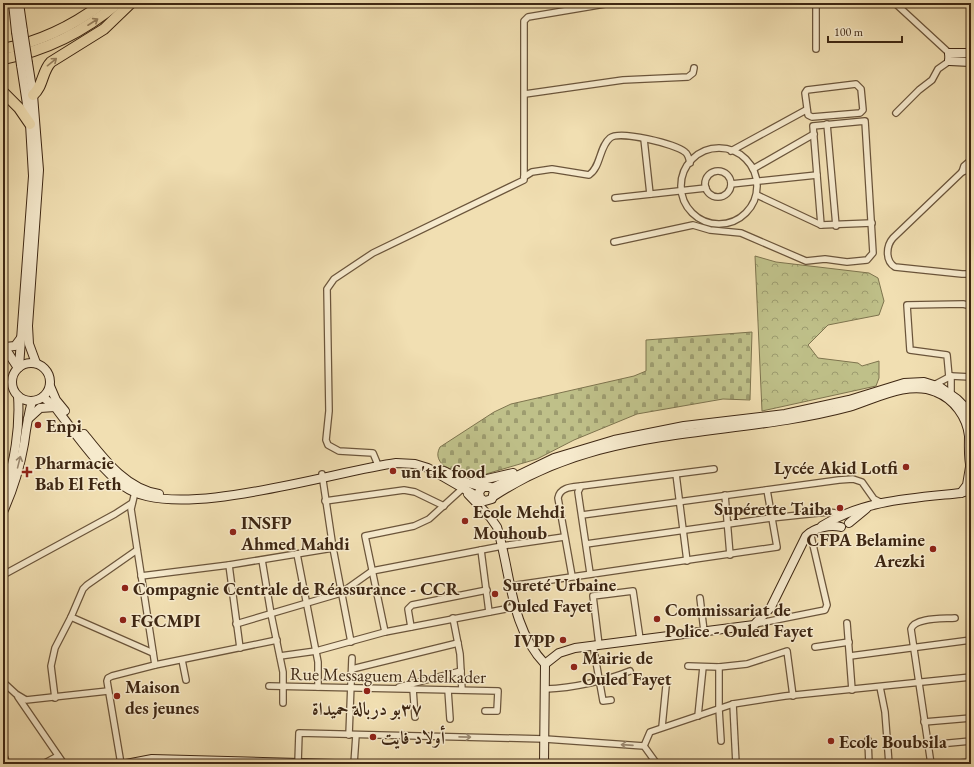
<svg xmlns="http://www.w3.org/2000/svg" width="974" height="767" viewBox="0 0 974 767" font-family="'EB Garamond',Amiri,serif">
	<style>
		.forest { fill: url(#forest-crowns); stroke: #7e744e }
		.cemetery { fill: url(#cemetery-stones); stroke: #7e744e }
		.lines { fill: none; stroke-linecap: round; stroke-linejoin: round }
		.street-casing { stroke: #6b553b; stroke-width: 8 }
		.secondary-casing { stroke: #3e2713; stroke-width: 10 }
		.highway-casing { stroke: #3e2713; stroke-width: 12 }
		.street { stroke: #f6eacd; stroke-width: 5.5 }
		.secondary { stroke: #f6eacd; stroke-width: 8 }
		.highway { stroke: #f1dfb2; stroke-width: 10 }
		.secondary-bridge-casing { stroke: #3e2713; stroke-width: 10; stroke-linecap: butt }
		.secondary-bridge { stroke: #f6eacd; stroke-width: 8 }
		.oneway { stroke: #988362 }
		.oneway2 { stroke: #9a8870 }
		.poi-dot { fill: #8f2418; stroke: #f6eacd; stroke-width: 1.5 }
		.labels { text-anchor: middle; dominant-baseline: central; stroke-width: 3; stroke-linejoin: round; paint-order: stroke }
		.poi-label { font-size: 18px; font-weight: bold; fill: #3e2713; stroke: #f6eacd; text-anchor: start }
		.street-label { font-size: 18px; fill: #3e2713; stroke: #f6eacd }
	</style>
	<defs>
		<pattern id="forest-crowns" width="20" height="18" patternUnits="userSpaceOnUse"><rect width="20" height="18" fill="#bfc089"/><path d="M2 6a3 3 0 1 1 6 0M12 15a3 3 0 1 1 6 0" fill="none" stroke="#9d9c6f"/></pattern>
		<pattern id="cemetery-stones" width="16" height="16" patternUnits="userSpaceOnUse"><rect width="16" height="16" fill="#bfc089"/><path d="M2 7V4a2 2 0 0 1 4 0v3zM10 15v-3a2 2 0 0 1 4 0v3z" fill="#9d9c6f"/></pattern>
	</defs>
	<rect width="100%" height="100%" fill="#f1dfb2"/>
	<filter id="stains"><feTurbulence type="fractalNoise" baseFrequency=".005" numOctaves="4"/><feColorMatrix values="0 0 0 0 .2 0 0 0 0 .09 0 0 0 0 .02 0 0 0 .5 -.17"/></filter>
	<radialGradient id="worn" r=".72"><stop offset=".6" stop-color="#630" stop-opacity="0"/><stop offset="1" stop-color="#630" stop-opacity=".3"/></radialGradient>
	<polygon class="forest" points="755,256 776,262 869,273 878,278 884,301 879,315 828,325 808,345 818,358 858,363 862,366 879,361 879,378 876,386 762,411"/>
	<path class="cemetery" d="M 752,332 L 750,400 L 723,399 L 637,414 L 574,440 L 537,459 L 469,479 C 457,473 430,465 440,447 L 494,412 L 511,404 L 634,376 L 646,371 L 646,340 Z"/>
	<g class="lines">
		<defs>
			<g id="street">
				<polyline points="816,49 816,3"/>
				<polygon points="856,84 861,89 863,110 860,113 812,117 808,115 805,93 807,90"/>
				<polyline points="525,94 623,80 688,77 693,73 694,68"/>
				<polyline points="896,113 919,90 932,80 938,69 948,62 948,52 897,5"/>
				<polyline points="827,124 836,226"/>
				<polyline points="644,139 650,194"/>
				<circle cx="719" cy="186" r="38"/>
				<polyline points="731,151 806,110"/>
				<path d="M 971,160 L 964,166 L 962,172 L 893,238 C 886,246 885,261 895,267 L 962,274 L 971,274"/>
				<polyline points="753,169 814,134"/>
				<circle cx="718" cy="184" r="13"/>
				<polyline points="962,172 971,169"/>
				<path d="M 524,177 L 532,172 L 552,169 L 589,175 C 601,167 599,147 610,138 C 620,130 675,144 685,152 C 688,154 689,158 690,163"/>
				<polyline points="731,184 817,175"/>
				<polyline points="757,195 821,225 872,223"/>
				<polyline points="615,198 706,188"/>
				<polyline points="614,242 693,225 710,230 741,233 806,261 825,259 847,262 867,260 873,253 865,121 813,126 821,225"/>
				<polyline points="951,376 971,377"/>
				<polyline points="949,377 947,355 910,350 907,305 963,304 971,306"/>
				<polyline points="934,385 951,376 951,394"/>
				<polyline points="378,465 373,453 339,451 328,445 326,440 329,411 327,289 334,279 373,253 524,180 524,21 528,17 611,3"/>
				<polyline points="322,474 333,548 351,642"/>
				<polyline points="676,474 687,561"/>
				<polyline points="725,495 730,555"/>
				<polyline points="325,501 404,490 415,492 444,506"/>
				<polyline points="582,515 839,480 853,479 862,482 874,499 882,503"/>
				<polyline points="586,544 771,518 828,512 836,513 841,516"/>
				<polyline points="137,550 87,585 83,589 71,617 153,653"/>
				<polyline points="481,550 489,612"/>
				<polyline points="297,554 318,662 318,687"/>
				<polyline points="262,560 271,614 283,672 283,703"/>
				<polyline points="229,565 240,648"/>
				<polyline points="590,573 578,492 581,486 714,469"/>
				<polyline points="3,575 115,514 132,503"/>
				<polyline points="141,576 229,565 333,548"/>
				<path d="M 572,576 L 558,498 C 560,487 572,487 581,486"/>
				<polyline points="510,586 777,547 767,490"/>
				<polyline points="700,598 704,631"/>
				<polyline points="453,618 460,654 462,690"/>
				<polyline points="847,623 852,690"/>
				<polyline points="236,624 341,593 372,571 502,546 564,537"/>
				<polyline points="755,624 825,610 827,605 810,532"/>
				<polyline points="411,627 408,609 412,605 487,590"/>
				<polyline points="385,632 365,536 414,526 429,519 462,489"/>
				<polyline points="593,645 603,701 611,700"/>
				<polyline points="599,645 593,596 633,591 640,639"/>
				<polyline points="815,647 849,642"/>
				<polyline points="280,656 316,651 385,632 516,607"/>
				<polyline points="850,656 971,640"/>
				<polyline points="182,660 186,680"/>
				<polyline points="155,665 277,640"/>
				<polyline points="688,666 719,667 747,664 787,651 793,696"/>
				<polyline points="719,667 719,709 721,741"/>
				<polyline points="352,669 458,643"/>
				<polyline points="3,682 16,694 26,700 108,691"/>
				<polyline points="269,686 498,691 497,711 485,711"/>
				<polyline points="399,687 461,671"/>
				<polyline points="880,687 885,712 889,764"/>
				<polyline points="413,689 415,717"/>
				<path d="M 546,689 C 573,688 605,681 630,671"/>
				<polyline points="448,690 450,719"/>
				<polyline points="18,697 64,764"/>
				<polyline points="55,698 51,666 55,648 71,617"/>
				<polyline points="733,704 736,764"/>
				<polyline points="698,716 703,667"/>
				<polyline points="924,722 971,718"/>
				<polyline points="662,727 666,686"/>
				<polyline points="349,735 352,658"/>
				<polyline points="868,740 869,764"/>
				<polyline points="928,745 971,741"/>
				<polyline points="644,746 650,732 733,704 785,696 971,677"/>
				<polyline points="3,753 7,764"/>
				<polyline points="298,763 299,733 545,739 644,746 657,764"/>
				<polyline points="43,764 58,756"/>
				<polyline points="121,764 107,681 108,678 112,676 155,665 131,509 136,488"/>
				<polyline points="354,764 356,735"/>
				<path d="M 931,764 L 911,629 C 915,617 944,619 955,618"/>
				<polyline points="950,764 971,762"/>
			</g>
			<g id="secondary">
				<polyline points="13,3 16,32"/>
				<polyline points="19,3 23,31"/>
				<polyline points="949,53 971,53"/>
				<polyline points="949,61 971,62"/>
				<polyline points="28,63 33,95 39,170 28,326 29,344 36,363"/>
				<polyline points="3,345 18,368"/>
				<polyline points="5,347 15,346 21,338"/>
				<circle cx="31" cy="382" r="19"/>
				<polyline points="19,367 33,176 30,124 21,65"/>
				<polyline points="50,386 56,400 65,411"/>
				<path d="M 43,397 L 55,407 C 74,432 100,469 125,487 C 175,523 335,471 396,463 L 415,464 L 428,468 L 485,501 L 492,499 L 494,491 L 491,487 L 483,487 L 479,492 L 480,497"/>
				<polyline points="28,419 40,408 55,407"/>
				<path d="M 84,434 C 104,459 126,489 159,494"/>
				<polyline points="444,471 468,483 482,487"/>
				<polyline points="474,482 513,473"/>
				<polyline points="492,488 554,458 614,440 684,426 785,414 849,400 904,383 924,382 940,387 957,399 963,405 971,423"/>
				<path d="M 3,492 C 15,466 20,425 18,396"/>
				<polyline points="961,493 967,485 970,467"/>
				<path d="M 468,494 L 490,517 L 497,527 C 511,572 510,628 545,664"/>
				<path d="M 494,496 C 526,475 562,460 599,450 C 682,428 767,429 849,407 C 875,399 909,380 936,392 C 954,399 967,417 969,436 C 969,447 968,458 971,469"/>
				<path d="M 3,512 C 13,490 20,467 24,444 C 26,429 28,416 32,401"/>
				<polyline points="849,523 866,509"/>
				<path d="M 822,526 C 863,500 913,498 961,493 L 971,490"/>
				<path d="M 545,664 L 559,653 L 575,648 L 754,625 L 771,607 L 806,536 C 814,528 830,524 841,527"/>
				<polyline points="126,764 152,759 335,764"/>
				<polyline points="544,764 545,664"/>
			</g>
			<g id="highway">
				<path d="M 3,49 C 39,42 74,25 103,3"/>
				<path d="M 3,59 C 45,51 85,31 118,3"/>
				<polyline points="3,92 19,108 30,124"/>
				<path d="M 33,95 C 43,87 42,71 51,62 L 104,29 L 131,3"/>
			</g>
		</defs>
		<use href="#street" class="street-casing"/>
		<use href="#secondary" class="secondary-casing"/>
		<use href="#highway" class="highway-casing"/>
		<use href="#street" class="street"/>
		<use href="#secondary" class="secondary"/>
		<use href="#highway" class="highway"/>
		<defs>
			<g id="secondary-bridge">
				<polyline points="23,31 28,63"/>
				<polyline points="16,32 21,65"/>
			</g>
		</defs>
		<use href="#secondary-bridge" class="secondary-bridge-casing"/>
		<use href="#secondary-bridge" class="secondary-bridge"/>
	</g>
	<defs><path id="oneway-shaft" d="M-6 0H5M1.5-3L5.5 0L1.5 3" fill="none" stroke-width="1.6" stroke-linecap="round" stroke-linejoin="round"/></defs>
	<g class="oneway">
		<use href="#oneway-shaft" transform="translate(93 22) rotate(-33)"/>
		<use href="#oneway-shaft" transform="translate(52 62) rotate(-39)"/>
	</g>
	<g class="oneway2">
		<use href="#oneway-shaft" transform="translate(19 462) rotate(-76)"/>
		<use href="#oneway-shaft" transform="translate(465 737) rotate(1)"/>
		<use href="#oneway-shaft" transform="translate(627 745) rotate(-176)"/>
	</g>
	<g class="poi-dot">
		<circle cx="38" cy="425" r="4"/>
		<circle cx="906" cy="467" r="4"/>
		<circle cx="393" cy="471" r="4"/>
		<path d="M25 466h4v4h4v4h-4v4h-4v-4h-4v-4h4z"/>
		<circle cx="840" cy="508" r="4"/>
		<circle cx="465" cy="521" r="4"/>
		<circle cx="233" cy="532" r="4"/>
		<circle cx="933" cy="549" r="4"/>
		<circle cx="125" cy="588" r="4"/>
		<circle cx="495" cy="594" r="4"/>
		<circle cx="657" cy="619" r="4"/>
		<circle cx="123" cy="620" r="4"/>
		<circle cx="563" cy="640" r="4"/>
		<circle cx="574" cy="667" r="4"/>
		<circle cx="367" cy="691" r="4"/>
		<circle cx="117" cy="696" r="4"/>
		<circle cx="373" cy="737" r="4"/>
		<circle cx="831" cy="741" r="4"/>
	</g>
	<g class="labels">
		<g class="poi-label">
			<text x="46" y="425">Enpi</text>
			<text x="35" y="462">Pharmacie<tspan x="35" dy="21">Bab El Feth</tspan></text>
			<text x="898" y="467" text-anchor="end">Lycée Akid Lotfi</text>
			<text x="401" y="471">un'tik food</text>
			<text x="832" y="508" text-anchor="end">Supérette Taiba</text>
			<text x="473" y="511">Ecole Mehdi<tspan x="473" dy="21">Mouhoub</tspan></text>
			<text x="241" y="522">INSFP<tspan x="241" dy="21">Ahmed Mahdi</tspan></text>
			<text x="925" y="539" text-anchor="end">CFPA Belamine<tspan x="925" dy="21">Arezki</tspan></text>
			<text x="503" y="584">Sureté Urbaine<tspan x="503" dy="21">Ouled Fayet</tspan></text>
			<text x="133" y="588">Compagnie Centrale de Réassurance - CCR</text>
			<text x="665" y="609">Commissariat de<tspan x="665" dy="21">Police - Ouled Fayet</tspan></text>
			<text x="131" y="620">FGCMPI</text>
			<text x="555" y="640" text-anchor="end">IVPP</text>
			<text x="582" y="657">Mairie de<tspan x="582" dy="21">Ouled Fayet</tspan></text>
			<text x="125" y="686">Maison<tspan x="125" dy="21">des jeunes</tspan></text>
			<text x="367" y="708" text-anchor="middle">٣٧بو دربالة حميداة</text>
			<text x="381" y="737">أولاد فايت</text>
			<text x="839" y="741">Ecole Boubsila</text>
		</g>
		<g class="street-label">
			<text transform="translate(388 675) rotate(1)">Rue Messaguem Abdelkader</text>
		</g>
	</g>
	<rect width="974" height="767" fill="none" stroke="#f1dfb2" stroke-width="16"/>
	<rect x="4" y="4" width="966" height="759" fill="none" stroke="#3e2713" stroke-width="2"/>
	<rect x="8" y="8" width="958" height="751" fill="none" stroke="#3e2713"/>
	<path d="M828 36v6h74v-6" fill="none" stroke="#3e2713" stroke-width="2"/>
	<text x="834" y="36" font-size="12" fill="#3e2713" stroke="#f6eacd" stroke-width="3" paint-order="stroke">100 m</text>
	<rect width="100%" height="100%" filter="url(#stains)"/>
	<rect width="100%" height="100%" fill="url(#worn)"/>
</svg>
